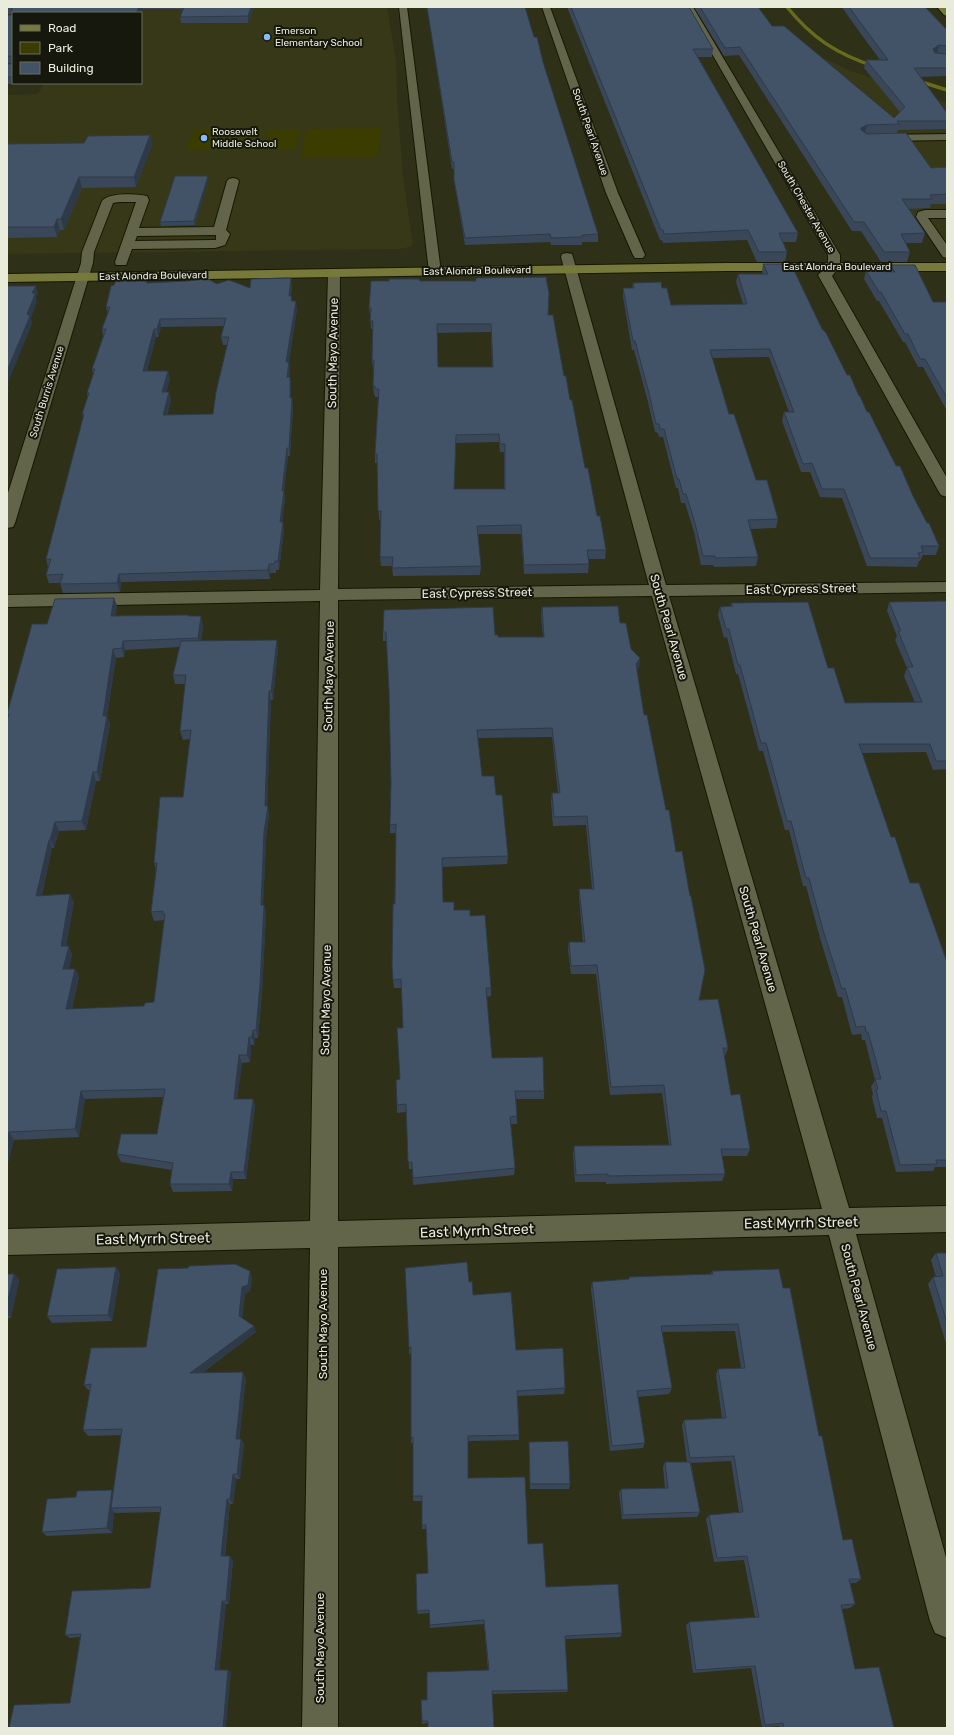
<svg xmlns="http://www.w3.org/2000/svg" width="954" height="1735" font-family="Rubik,sans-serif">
	<rect width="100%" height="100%" fill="#2f3018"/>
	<!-- built -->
	<path fill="#363818" d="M79 7H387L396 61 397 99 403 176 413 245 409 247 400 249 7 254V95L38 94 44 83H141V13H77Z
		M811 52 849 70 947 103V246H935L883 172Z"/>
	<!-- green -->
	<path fill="#3a3c00" d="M381 128 378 157 301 158 306 129Z
		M231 129H263L257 150H225Z
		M269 129H300L296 149 264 150Z
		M194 130H225L218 150H186Z"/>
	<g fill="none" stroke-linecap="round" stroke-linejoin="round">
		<!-- stream -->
		<path stroke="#676b1c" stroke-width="3.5" d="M787 7C813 39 837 54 876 67
			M915 80 947 90"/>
		<defs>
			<path id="minor" d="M399 7H407L441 272 440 275H430L429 272Z
				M542 7H550L618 193 645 255 643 258H635L633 255 606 193Z
				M685 7H693L840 255V266L832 276 947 478V497L941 495 939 492 818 275 828 265V255Z
				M947 134V140L880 141 875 138 880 135Z
				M233 178 237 179 239 181 226 230 230 234 225 245 215 248 132 249 126 265H116L115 262 136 202H119L113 203 94 252 93 263 15 523 13 527 7 528V496L81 263 82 252 102 201C109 192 137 194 147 196L149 200 139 228 214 227 227 181 229 179ZM216 235V240H214L135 241 137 236Z
				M925 210H947V218H928L947 245V258L943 257 916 217 918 212Z
				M567 253 572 254 573 257 666 585 947 582V592L669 596 849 1208 947 1206V1232L856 1234 947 1561V1638L935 1633 930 1621 829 1235 338 1247V1728H302L310 1248 7 1255V1229L310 1221 320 601 7 607V595L320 590 328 273 329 270H339L340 273 338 589 649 585 561 257 562 254ZM652 596 822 1209 338 1221V600Z"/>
			<path id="major" d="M937 7H946L947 16 944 15Z
				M726 263H947V271H726L7 282V274Z"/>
		</defs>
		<!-- minor casing -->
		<use href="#minor" stroke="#171802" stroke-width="2"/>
		<!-- major casing -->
		<use href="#major" stroke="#171802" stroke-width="2"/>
		<!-- minor -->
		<use href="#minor" fill="#62654a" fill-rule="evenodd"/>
		<!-- major -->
		<use href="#major" fill="#76793a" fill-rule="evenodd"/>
	</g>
	<!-- wall -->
	<path fill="#394759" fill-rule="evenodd" d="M7 7H254L248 23H181L180 17 183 9H143L141 13H13V83H42L7 84V64H12V63H7V15H12V14H7Z
		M427 7H525L534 37 598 234V242H582V245H551L550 242 465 245 455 187 454 169H452Z
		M567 7H689L713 49 712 57H698L798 233 796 242H783L787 252 785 262H757L747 240 663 243 662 240H660Z
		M694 7H758L772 26 894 118 900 112 864 68 866 60H880L848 16 842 7H925L947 30V76L920 77 947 113V129L898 130 897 133 931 168 947 167V204H931L930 208 908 209 925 233 922 243H906L910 252 907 262H881L861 231H852L739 55 724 56Z
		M150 135 152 145 136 187 82 188 64 230H60L57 237 7 238V144L84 143Z
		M208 180 195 225 161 226 160 222Z
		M763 264 822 329 913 496 939 546 936 555H923L920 561H919L917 567 867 566 842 498 820 497 810 472H801L782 421 784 412H789L769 357 712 358 729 414 756 480 778 519 776 528 750 529 758 557 756 566 714 567 713 565H701L694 532 685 503H681L678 488H676L663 437H659L658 433 655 432 648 402 634 350H632L623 297V288H632L633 283 662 288 671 305 743 304 736 282 738 274H763L762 272Z
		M890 265 933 302H947V411L923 367H918L905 342H903L879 301H877L864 279 866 271 889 272Z
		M420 281 548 315 570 400 585 468 606 550 605 559H588L589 564 588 573 524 574 521 534H478L481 566 480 575 393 576 392 566H381L380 557 381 519 379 520 377 463H375V454L378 397H375V395H374L373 386 374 368H373L372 360 373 329H371L370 316 369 308ZM491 332 492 367H438L437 333ZM499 442 500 452H504V489H454L456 443Z
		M148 283 217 284 250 288 292 286 291 296 292 301 297 309 289 362 290 370 289 377H290L291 385V398L293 407 290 456H288L284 491 285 499 282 522 284 530 279 570H276V573H270V579L121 582 120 592 63 593 60 583H49L46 575 48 567 46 559 83 418 82 414 88 398 87 393 93 374 92 369 103 336 102 329 108 314 106 307ZM224 326 221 337 223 345H227L213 414 167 415 171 401 169 392H166L170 379 168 371H147L156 337H158L161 327Z
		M114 598 117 606 115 616 188 615 189 616 203 625 201 641 278 648 273 700H271L267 806 269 814 266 840 263 905H264L266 913 262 993 258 1038H255L254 1045H251L250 1062 242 1063 237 1099H253L255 1106 246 1179H233L232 1191 173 1192 170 1184 172 1170 121 1162 117 1154 157 1134 163 1097 85 1099 79 1137 14 1140 7 1166 8 716 7 714 47 624ZM180 647 173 675 175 684H186L180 731 183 740 190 739 183 797 154 863 156 869 151 912 154 921 165 920 154 1002 144 1006 72 1009 79 977 75 969H69L72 954 66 946 74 902 42 895 52 848H54L59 831 86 830 96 781H100L110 724 107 716 116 658 124 657 125 650Z
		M947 601V769L933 770 926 752 862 753 891 837 910 883 947 962V1167H935L933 1171 896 1172 882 1118H877L872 1097 873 1094 871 1087 875 1080 865 1040H862L861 1034 852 1035 842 997H838L820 938 806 886H803L789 830H785L763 751H759L738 674H736L727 637 724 638 718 615 720 607 731 606V603L828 668 845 703H915L904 676 907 668 895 640 897 636 887 611 889 602Z
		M542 607 620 623 631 649 640 658 639 666 637 670 644 715 699 1000 728 1048 725 1056H724L731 1095 750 1149 747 1156H722L725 1174 722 1181 606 1184V1182H575L573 1154 574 1146 669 1145 662 1093 610 1095 596 974H571L568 950 569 942H583L579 898V889H592L586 825 553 826 551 802 552 793H558L552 737 478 738 482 776 496 795 508 856 507 864 442 867 443 902 454 910 470 916 491 988V996L487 997 492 1058 544 1091V1099H516L517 1116V1124H510L515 1168 514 1175 413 1185 412 1169H409L406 1112 397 1113V1105L400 1079 403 1028 402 988H394L393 980 396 833H390V825L391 784 389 690 387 641H383V632L495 635 498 637H543L541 615Z
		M936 1253H947V1347L928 1284 933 1277H936L931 1260Z
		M116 1267 120 1274 112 1321 52 1323 47 1316Z
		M712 1271 783 1288 819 1436 843 1540 861 1579 856 1583H850L855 1604 850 1608 842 1609 855 1669 894 1728H780L779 1726 762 1727 751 1668 693 1673 686 1625 689 1622 755 1617 744 1560 714 1562 706 1519 709 1515 739 1512 731 1461 691 1463 700 1512 697 1517 622 1519 619 1493 621 1489 665 1488 663 1467 665 1462H687L682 1425 684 1420 722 1418 716 1375 718 1369 741 1368 735 1331 662 1332 672 1388 669 1394 638 1397 645 1443 643 1448 610 1451 591 1289 592 1282 629 1279V1277L711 1274Z
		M7 1274H14L19 1280 11 1318H7Z
		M252 1278 250 1291 245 1294 242 1318 256 1332 202 1373 246 1378 239 1439H241L244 1444 240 1479H236L233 1504H230L225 1556 233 1560 229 1604H226L219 1670 231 1672 70 1703 80 1637 70 1638 65 1635 150 1588 160 1512 115 1513 114 1512 112 1533 47 1536 42 1532 76 1497 112 1490 113 1491 122 1435 88 1436 83 1430 90 1390H88L84 1385 146 1347Z
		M469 1282 473 1295 516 1350 565 1388 564 1394 518 1396 519 1435V1440L468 1441V1478L528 1544 546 1587 622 1633 620 1637 565 1639 568 1690 567 1692 492 1694 428 1723 422 1724V1721L427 1700 488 1670 484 1624 430 1628 429 1613 418 1614 417 1611 428 1573 426 1529H422V1501H413V1443H411V1353L409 1354V1348Z
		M529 1442 570 1484 569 1489H530L529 1447Z"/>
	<!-- shaded-wall -->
	<path fill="#2e3a48" d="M139 7H142L143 9 141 13H136Z
		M251 7H254L248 23V16Z
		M939 45 937 54 931 57 933 49Z
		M867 125 865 134 859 137 861 128Z
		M150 135 152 145 136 187 134 177Z
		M208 176V180L195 225 194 221Z
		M79 177 82 188 64 230 61 219Z
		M57 219 60 230 57 237 54 227Z
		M291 278 292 286 290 304 289 296Z
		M36 286 38 294 36 297 37 301 36 305 31 318 32 324 8 383 9 385 7 388 9 392 7 396V371L27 314 32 293Z
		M296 301 297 309 289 362 290 370 288 385 287 377 286 362Z
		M160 319 161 327 158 337 157 329Z
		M154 329 156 337 145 379 143 371Z
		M168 371 170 379 164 401 162 392Z
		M290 377 291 385V407L290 398Z
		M169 392 171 401 165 424 163 415Z
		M292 398 293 407 290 456 289 448Z
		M456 435V443L454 498V489Z
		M287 448 288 456 284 491 285 499 281 530 280 522 282 491Z
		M283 522 284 530 279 570 278 561Z
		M269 564 270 573V579L268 570Z
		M119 574 121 582 120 592 117 583Z
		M114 598 117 606 114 625 111 616Z
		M201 616 203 625 200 647 198 638Z
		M277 640 278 648 273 700 271 691Z
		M123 641 125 650 124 657 122 648Z
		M113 649 116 658 106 721 107 716 110 724 100 781 97 772 103 716Z
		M640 658 639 666 634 673 636 664Z
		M269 691 271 700 267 814 268 806 269 814 266 840 263 913 261 905Z
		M93 772 96 781 86 830 82 821Z
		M55 822 59 831 54 848 50 840Z
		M49 840 52 848 40 904 36 896Z
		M70 894 74 902 65 954 61 946Z
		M264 905 266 913 262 993 258 1038 256 1030Z
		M69 946 72 954 67 978 63 969Z
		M75 969 79 977 70 1017 66 1009Z
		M253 1030 255 1038 254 1045 252 1037Z
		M249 1037 251 1045 250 1062 247 1055Z
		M239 1055 242 1063 236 1107 234 1099Z
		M81 1091 85 1099 79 1137 75 1129Z
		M253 1099 255 1106 246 1179 244 1172Z
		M9 1132 14 1140 7 1166V1140Z
		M231 1172 233 1179 232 1191 229 1184Z
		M116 1267 120 1274 112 1321 108 1315Z
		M250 1271 252 1278 250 1291 245 1294 242 1322 239 1316 242 1287Z
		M14 1274 19 1280 11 1318 7 1314V1304Z
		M254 1326 256 1332 193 1379 190 1373Z
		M243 1372 246 1378 239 1444 236 1439Z
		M241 1439 244 1444 240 1479 237 1474Z
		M233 1474 236 1479 233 1504 230 1499Z
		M112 1490 117 1494 111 1508 114 1512 112 1533 107 1528Z
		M227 1499 230 1504 224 1560 221 1556Z
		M230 1556 233 1560 229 1604 226 1601Z
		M222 1601 226 1604 219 1673 215 1670Z
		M228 1670 231 1672 226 1728H223Z"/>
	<!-- building -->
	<path fill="#425367" stroke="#2e3a48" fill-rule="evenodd" d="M7 7H139L136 13H13V77H7V64H12V56H7V15H12V7Z
		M184 7H251L248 16 180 17Z
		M427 7H525L534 37H537L543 62 598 234 582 235V237L551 238 550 234 465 238 454 180V162H452Z
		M571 7H689L713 49H693L798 233H779L787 252H759L748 230 664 234 663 230H661Z
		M700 7H758L772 26H784L894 118 905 107 866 60H888L849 7H925L947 30V46L939 45 933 49 935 53 947 54V68H914L947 113V121H897L899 124 867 125 861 128V130L867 134 906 133 931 168 947 167V194L930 195 932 199H902L925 233 901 234 910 252H884L864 222H854L740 47 725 48Z
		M150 135 134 177H79L61 219H57L54 227H7V144L84 143 88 136Z
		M175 176H208L194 221 160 222Z
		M763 264H791L822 329 826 333 847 375H850L859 396H860L867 412H869L896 466H900L913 496 927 523H929L939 546H921L923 552 918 553 920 558H870L844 489H822L812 463 803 464 784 412H794L770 349 710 350 729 414H734L756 480H767L778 519 748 520 758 557 715 558V556H703L695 523 686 494H683L679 479H677L664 429H660L659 424H656L649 393 635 341H633L623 288H634L633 283 661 282 662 288H667L671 305 747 304 738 274H768Z
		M890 265H915L933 302H947V398L925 359H920L908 334H905L881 292H879L866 271 895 272Z
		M546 277 549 293 548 315H553L564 376H566L570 400H572L585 468H588L597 516H600L606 550H587L589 564 524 565 521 525 477 526 481 566 392 568 393 557H380L381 511H378L377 454H375L379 389H375V386H373L374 360H372L373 321H370L371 308H369L371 281H389V279H419L420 281H476V278ZM437 324H491L493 367H438ZM499 434 500 444H505V489H454L456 435Z
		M291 278 289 296H292L291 301H296L286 362H289L287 377H290V398H292L289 448H287L282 491H284L280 522H283L278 561H275L274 564H269L268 570 119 574 117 583 60 584 63 574 46 575 51 559H46L84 414H82L89 393H87L95 369H92L106 329H102L110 307H106L111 286 114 285 116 281H147V283L188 281 202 279 210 280 217 284 229 280 250 288 251 279ZM226 318 221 337H229L216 392 213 414 163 415 169 392H162L168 371H143L154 329H157L160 319Z
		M7 286H36L32 293H35L34 297 27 314 30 316 7 371Z
		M114 598 111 616 188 615V616H201L198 638 123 641 122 648 113 649 103 716H107L97 772H93L82 821 55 822 50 840H49L36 896 70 894 61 946H69L63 969H75L66 1009 144 1006 145 1003 154 1002 165 914 163 915V911L151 912 157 863H154L160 797H183L191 730 180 731 186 675H173L181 641 277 640 271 691H269L265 806H268L264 832 261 905H264L260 985 256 1030H253L252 1037H249L247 1055H239L234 1099H253L244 1172H231L229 1184H170L173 1163 117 1154 121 1134H157L165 1089 81 1091 75 1129 9 1132 7 1140V721L9 714H7L32 624H47L55 599Z
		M947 601V761H936L930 744H859L891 837H895L910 883H919L947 962V1160H936L937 1164 900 1165 886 1111H881L876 1089H878L875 1079H881L868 1032H866L865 1026 856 1027 845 988 842 989 823 930 809 878H806L791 821H787L766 743H761L740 665H738L729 629H726L720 607 733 606 731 603 808 602 828 668H834L845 703 922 702 907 667H913L898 631H901L889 602Z
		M618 606 620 623H626L631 649 640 658 636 664 644 715H647L666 810H669L676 852 682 851 690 896H691L705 970 699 1000 718 999 728 1048H723L731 1095 740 1094 750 1149H721L725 1174 608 1176V1174L576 1175 574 1146 671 1145 664 1085 611 1087 597 965 571 966 569 942H585L579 889H594L587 816 554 817 552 793H560L552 728 477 730 482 776H494L496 795H502L508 856 442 858 443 902H454V910H470V916L485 915 491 988H486L492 1058 543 1057 544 1091H515L517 1116 510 1117 515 1168 413 1178 412 1162H408L406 1104 397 1105 396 1080 400 1079 397 1028H403L401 979 393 980 392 965 393 904H395L396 824 390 825 391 784 389 690 386 632H383L384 610 493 607 495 635H498V637H544L542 607Z
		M936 1253H947V1323L933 1277 943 1276Z
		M467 1262 469 1282 472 1281 473 1295 511 1292 516 1350 563 1348 565 1388 517 1391 519 1435 468 1436V1478L525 1477 528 1544 543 1543 546 1587 618 1584 622 1633 565 1636 568 1690 492 1691 494 1728H428V1721H422L421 1700H427V1672L489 1670 484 1620 430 1625 429 1610 417 1611 416 1574 428 1573 426 1525H422V1496H413V1437L411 1438V1347L409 1348 405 1268Z
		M235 1264 250 1271 248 1285 242 1287 239 1316 254 1326 190 1373 243 1372 236 1439H241L237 1474H233L230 1499H227L221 1556H230L226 1601H222L215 1670H228L223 1728H9L14 1705 70 1703 81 1634 65 1635 72 1591 150 1588 161 1507 111 1508 122 1429 83 1430 91 1384 84 1385 91 1348 146 1347 158 1269 188 1268 189 1266Z
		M116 1267 108 1315 47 1316 57 1269Z
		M779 1269 783 1288H790L819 1436H822L843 1540 852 1539 861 1579H849L855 1604 841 1605 855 1669 879 1667 894 1728H784L783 1723 765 1725 755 1666 696 1670 689 1622 759 1617 747 1556 717 1558 709 1515 743 1512 734 1456 690 1458 684 1420 726 1418 718 1369 745 1368 738 1324 661 1326 672 1388 637 1391 645 1443 612 1446 592 1282 629 1279V1277L713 1274 712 1271Z
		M7 1274H14L7 1304Z
		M568 1441 570 1484H530L529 1442Z
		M665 1462H690L700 1512 623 1515 621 1489 668 1488Z
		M112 1490 107 1528 42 1532 47 1499 76 1497 77 1491Z"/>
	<!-- markers -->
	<g fill="#87bbfb" stroke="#16170d" stroke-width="1.5">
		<circle cx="267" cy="37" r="4"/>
		<circle cx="204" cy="138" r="4"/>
	</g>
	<g text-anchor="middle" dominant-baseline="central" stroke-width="4" stroke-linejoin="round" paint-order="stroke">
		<!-- far-poi labels -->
		<g font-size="10" fill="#e9ebdb" stroke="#16170d" text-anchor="start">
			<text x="275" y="31">Emerson<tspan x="275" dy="12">Elementary School</tspan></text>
			<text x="212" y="132">Roosevelt<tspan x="212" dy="12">Middle School</tspan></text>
		</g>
		<!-- far-street labels -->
		<g font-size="10" fill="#e9ebdb" stroke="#16170d">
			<text transform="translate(590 132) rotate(71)">South Pearl Avenue</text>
			<text transform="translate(806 207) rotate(60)">South Chester Avenue</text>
			<text x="837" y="267">East Alondra Boulevard</text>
			<text transform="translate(477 271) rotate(-1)">East Alondra Boulevard</text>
			<text transform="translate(153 276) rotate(-1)">East Alondra Boulevard</text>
			<text transform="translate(47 392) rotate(-73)">South Burris Avenue</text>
		</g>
		<!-- street labels -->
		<g font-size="12" fill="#e9ebdb" stroke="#16170d">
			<text transform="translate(333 353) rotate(-89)">South Mayo Avenue</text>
			<text transform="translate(801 589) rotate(-1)">East Cypress Street</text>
			<text transform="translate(477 593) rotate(-1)">East Cypress Street</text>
			<text transform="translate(669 627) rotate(74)">South Pearl Avenue</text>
			<text transform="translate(329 676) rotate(-89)">South Mayo Avenue</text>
			<text transform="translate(758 939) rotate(74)">South Pearl Avenue</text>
			<text transform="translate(326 1000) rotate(-89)">South Mayo Avenue</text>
			<text transform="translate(859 1297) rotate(75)">South Pearl Avenue</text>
			<text transform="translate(323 1324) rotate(-90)">South Mayo Avenue</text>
			<text transform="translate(320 1648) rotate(-90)">South Mayo Avenue</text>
		</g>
		<!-- near-street labels -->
		<g font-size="14" fill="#e9ebdb" stroke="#16170d">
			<text transform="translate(801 1223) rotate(-1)">East Myrrh Street</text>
			<text transform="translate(477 1231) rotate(-2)">East Myrrh Street</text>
			<text transform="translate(153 1239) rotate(-1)">East Myrrh Street</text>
		</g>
	</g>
	<!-- border -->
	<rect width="954" height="1735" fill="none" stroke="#e9ebdb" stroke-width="16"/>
	<!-- legend -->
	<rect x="12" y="12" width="130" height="72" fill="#16170d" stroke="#6a6c5f"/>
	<rect x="20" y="25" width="20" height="6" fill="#76793a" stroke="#6a6c5f"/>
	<text x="48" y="32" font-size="12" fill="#e9ebdb">Road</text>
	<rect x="20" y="42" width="20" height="12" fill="#3a3c00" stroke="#6a6c5f"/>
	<text x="48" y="52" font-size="12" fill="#e9ebdb">Park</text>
	<rect x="20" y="62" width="20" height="12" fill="#425367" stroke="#6a6c5f"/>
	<text x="48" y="72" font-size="12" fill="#e9ebdb">Building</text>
</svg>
